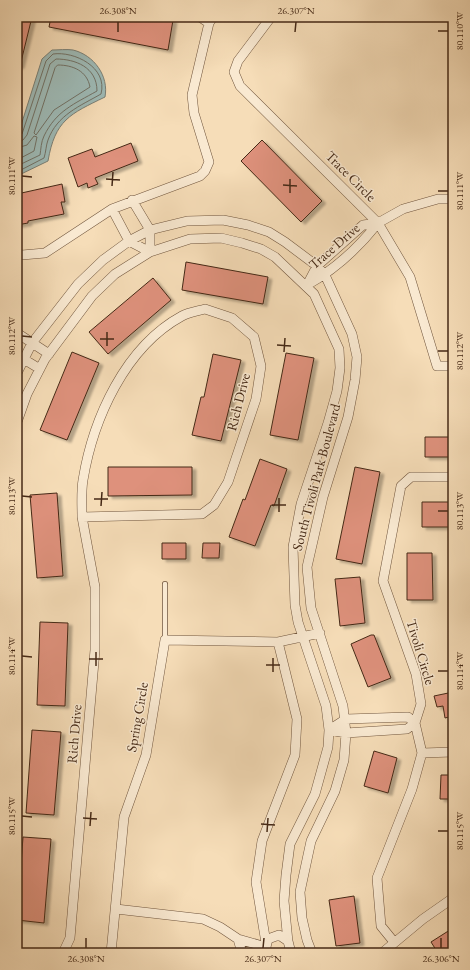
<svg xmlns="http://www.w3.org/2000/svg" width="470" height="970" font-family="'EB Garamond',serif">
	<defs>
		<filter id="shadow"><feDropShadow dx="4" dy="2.5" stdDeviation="1" flood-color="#0004"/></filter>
	</defs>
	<rect width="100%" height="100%" fill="#f6ddb8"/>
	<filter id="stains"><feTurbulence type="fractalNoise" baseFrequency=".005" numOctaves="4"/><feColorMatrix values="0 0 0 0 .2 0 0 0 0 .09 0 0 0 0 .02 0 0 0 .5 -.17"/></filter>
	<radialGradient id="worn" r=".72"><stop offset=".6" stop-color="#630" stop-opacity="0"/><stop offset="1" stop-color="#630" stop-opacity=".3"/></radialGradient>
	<!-- water -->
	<path fill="#9ebab6" stroke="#7a8076" d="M52 50C58 50 67 49 73 50 94 55 109 76 105 97 70 114 55 120 48 161L17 176V138L42 59Z"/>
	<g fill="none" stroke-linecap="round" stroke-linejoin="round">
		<!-- shore -->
		<path stroke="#727266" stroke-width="1" d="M58 65C73 65 87 71 90 87L54 110 36 135 34 133 55 68Z
			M17 137 22 134 46 61 53 54C74 51 108 67 101 94 80 106 57 115 48 140 46 145 46 152 44 158L17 172
			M17 142 23 140 27 135 50 64 56 59C75 59 97 67 97 91 74 104 56 111 44 136 41 142 41 149 40 155L17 166
			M17 148 27 145 34 136 37 137 34 151 17 160"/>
	</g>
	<!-- building -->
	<path fill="#de917c" stroke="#452916" filter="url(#shadow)" d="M17 17H32L20 66H17Z
		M51 17H158L173 20 168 50 49 27Z
		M262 140 322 201 301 222 241 161Z
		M131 143 138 161 95 178 98 184 88 188 87 183 78 187 68 158 92 149 95 157Z
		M62 184 65 202H61L64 214 28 221V223L17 225V194Z
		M186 262 268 277 263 304 182 290Z
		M153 278 171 300 108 354 89 332Z
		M72 352 99 363 67 440 40 430Z
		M286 353 314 358 298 440 270 435Z
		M213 354 241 360 221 441 192 435 201 397H204Z
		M425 437H453V457H425Z
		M260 459 287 469 274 506 271 505 255 546 229 537 243 499 245 500Z
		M108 467H192V495L108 496Z
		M355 467 380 472 362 564 336 559Z
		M57 493 63 576 37 578 30 495Z
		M422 502H453V527H422Z
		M162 543H186V559H162Z
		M203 543H220L219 558H202Z
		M407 553H432L433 600H407Z
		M360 577 365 623 340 626 335 579Z
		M40 622 68 623 65 706 37 705Z
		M371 635H374L391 678 368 687 351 644Z
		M453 692V716L445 718 443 706 437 707 434 696Z
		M32 730 61 732 54 815 26 813Z
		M374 751 397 758 388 793 364 786Z
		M441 775H453V799H440Z
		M23 837 51 839 44 923 17 920Z
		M354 896 360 943 336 946 329 900Z
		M453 928V953H438L431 942Z"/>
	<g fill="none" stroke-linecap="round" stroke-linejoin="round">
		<defs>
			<path id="service" d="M165 640V584"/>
			<path id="minor" d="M200 17 209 23
				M271 17 238 61 234 72 240 86 378 223 410 277 437 366H453
				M112 209 129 241 150 252V230L132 200
				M378 223C359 247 334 270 307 285L317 266 363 225 378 223 403 209 438 199H453
				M17 254 22 255 45 253 112 209 200 176 205 171 209 162 194 113 192 95 209 23 213 17
				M205 309 232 318 254 337 261 366 256 399 228 482 214 505 202 514 82 517C82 505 81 492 83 480 93 419 125 347 182 316 189 312 198 311 205 309Z
				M17 333 49 354
				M17 355 40 369
				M17 373 32 343 78 284 103 260 129 241 150 230 187 221 223 220 248 225 269 232 285 242 317 266 325 275 352 334 357 357 355 380 348 417 323 497 307 567 311 608 343 706 346 733 344 760 335 791 311 841 300 892 302 918 307 940 312 953
				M17 422 27 394 45 359 92 296 115 274 150 252 190 239 221 238 242 243 261 249 275 257 314 294 339 349 340 368 337 391 328 423 301 504 293 547 295 605 298 622 326 706 329 730 328 747 315 794 290 844 286 875 284 901 288 942
				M278 642 320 633
				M408 717 415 723 407 729 346 733 329 730 346 719Z
				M422 753 453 752
				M116 909 203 919 220 927 238 939 266 947
				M238 939 242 953
				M394 942 381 926 377 878 412 789 422 753 415 723 421 704 416 674 383 581 401 486 411 477H453
				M63 953 70 938 95 650V587L82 517
				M111 953 124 817 146 755 165 640 278 642 297 719 295 755 262 841 256 882 266 943
				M267 953 266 947 268 939 279 935 288 941 290 949 288 953
				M382 953 423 919 453 898"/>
		</defs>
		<!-- service casing -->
		<use href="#service" stroke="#71563e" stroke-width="6"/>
		<!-- minor casing -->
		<use href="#minor" stroke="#71563e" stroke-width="10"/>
		<!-- service -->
		<use href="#service" stroke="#f9e9d1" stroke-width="4.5"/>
		<!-- minor -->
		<use href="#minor" stroke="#f9e9d1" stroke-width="9"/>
	</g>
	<!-- ticks -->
	<path fill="none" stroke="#452916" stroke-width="1.5" d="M438 31H448M118 32V22M295 32 296 22M22 176 32 177M106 179 120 180M283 185 297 186M112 186 113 172M438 191H448M290 193V179M22 336 32 337M100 339H114M277 345 291 346M107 346V332M438 351H448M284 352 285 338M22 496 32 497M94 499H108M272 505H286M101 506 102 492M438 511H448M279 512V498M22 656 32 657M89 659H103M266 665H280M96 666V652M438 671H448M273 672V658M22 816 32 817M83 818 97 819M261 824 275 825M90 826 91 812M438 831H448M267 832 268 818M86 948V938M263 948 264 938M441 948V938"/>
	<g text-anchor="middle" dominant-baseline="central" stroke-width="3" stroke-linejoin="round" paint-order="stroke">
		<!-- street labels -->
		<g font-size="14" fill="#452916" stroke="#f9e9d1">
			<text transform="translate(351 176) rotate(45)">Trace Circle</text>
			<text transform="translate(334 246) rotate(-41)">Trace Drive</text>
			<text transform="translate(238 402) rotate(-76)">Rich Drive</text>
			<text transform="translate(316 477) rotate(-75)">South Tivoli Park Boulevard</text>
			<text transform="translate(421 652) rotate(73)">Tivoli Circle</text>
			<text transform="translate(137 717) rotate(-80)">Spring Circle</text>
			<text transform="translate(74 734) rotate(-85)">Rich Drive</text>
		</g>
	</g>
	<!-- margin -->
	<rect width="470" height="970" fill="none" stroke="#f6ddb8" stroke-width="44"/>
	<rect x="22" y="22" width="426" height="926" fill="none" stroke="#452916" stroke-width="1.5"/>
	<g font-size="10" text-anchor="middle" fill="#452916">
		<text x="118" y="14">26.308°N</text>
		<text x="296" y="14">26.307°N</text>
		<text transform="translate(459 31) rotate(-90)" y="4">80.110°W</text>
		<text transform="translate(11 176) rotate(-90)" y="4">80.111°W</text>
		<text transform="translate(459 191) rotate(-90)" y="4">80.111°W</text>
		<text transform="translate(11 336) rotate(-90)" y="4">80.112°W</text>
		<text transform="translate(459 351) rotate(-90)" y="4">80.112°W</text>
		<text transform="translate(11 496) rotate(-90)" y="4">80.113°W</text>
		<text transform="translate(459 511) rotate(-90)" y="4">80.113°W</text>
		<text transform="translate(11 656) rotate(-90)" y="4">80.114°W</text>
		<text transform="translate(459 671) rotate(-90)" y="4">80.114°W</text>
		<text transform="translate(11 816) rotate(-90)" y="4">80.115°W</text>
		<text transform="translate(459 831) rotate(-90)" y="4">80.115°W</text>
		<text x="86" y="962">26.308°N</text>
		<text x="263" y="962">26.307°N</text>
		<text x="441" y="962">26.306°N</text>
	</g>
	<rect width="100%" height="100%" filter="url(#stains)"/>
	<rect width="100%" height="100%" fill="url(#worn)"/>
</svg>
